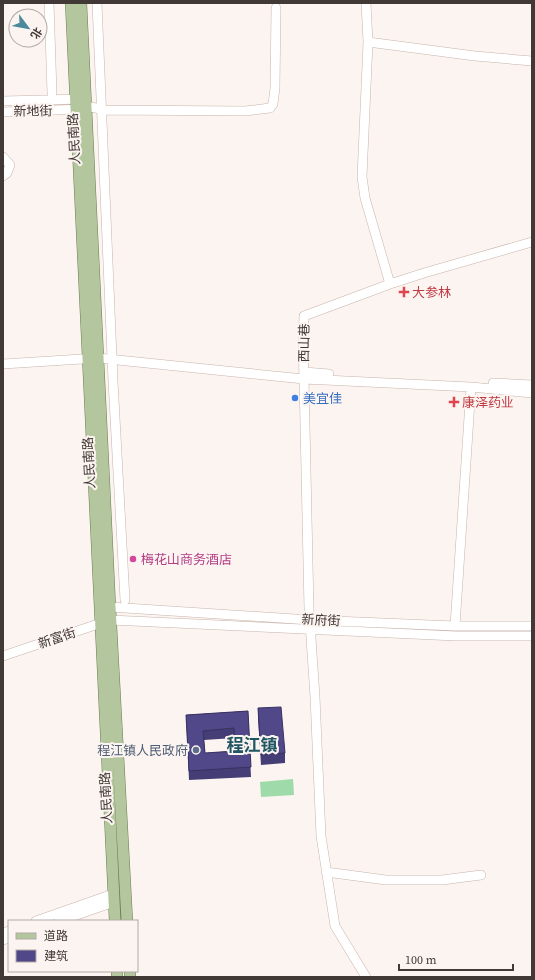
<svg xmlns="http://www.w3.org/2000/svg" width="535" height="980" font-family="'Source Serif 4','Noto Sans SC',serif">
	<rect width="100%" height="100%" fill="#fcf4f0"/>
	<!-- green -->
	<path fill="#9fdbaa" d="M293 779 294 795 261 797 260 782Z"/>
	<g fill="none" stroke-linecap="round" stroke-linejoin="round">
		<defs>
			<path id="minor" d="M49 3 52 93
				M97 3 113 381 125 600
				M366 3 368 42 362 177 365 198 390 284
				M368 42 475 56 532 61
				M3 101 83 99
				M86 106 105 110 245 111 270 108 273 104 275 88 276 8
				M3 112 82 109
				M3 157 10 165 7 173 3 176
				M3 364 98 358 304 379 303 340 304 316 390 284 424 273 532 242
				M304 372 329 374
				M493 383 532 385
				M110 607 310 620 455 626H532
				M455 626 471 387
				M3 656 110 620 456 636H532
				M326 872 386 880H442L481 875
				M36 921 113 894
				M59 921 114 902
				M3 933 9 931
				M3 940 9 938
				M366 977 335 926 321 836 315 697 309 609 304 379 471 387 532 393"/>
			<path id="major" d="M71 3 115 921
				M81 3 110 607 127 921
				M117 971V977
				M130 971V977"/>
		</defs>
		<!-- minor casing -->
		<use href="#minor" stroke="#c8b4ab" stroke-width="10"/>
		<!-- major casing -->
		<use href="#major" stroke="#6b7c4f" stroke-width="12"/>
		<!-- minor -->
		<use href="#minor" stroke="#fff" stroke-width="9"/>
		<!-- major -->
		<use href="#major" stroke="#b3c69e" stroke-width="11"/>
	</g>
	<!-- wall -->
	<path fill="#453e76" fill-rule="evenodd" d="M258 708 285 753V763L261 765 258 718Z
		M248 711 251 777 189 780 186 715ZM234 738V751L205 753 204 740Z"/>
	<!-- building -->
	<path fill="#504889" stroke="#383260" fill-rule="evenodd" d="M281 707 285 753 261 755 258 708Z
		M248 711 251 767 189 771 186 715ZM234 728 235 751 205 753 203 731Z"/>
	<!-- markers -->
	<g fill="#e0444e" stroke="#fcf4f0" stroke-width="1.5">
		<path d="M402 286h4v4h4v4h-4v4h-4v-4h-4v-4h4z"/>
		<path d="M452 396h4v4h4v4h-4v4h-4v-4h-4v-4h4z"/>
	</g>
	<circle fill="#3f7fe0" stroke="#fcf4f0" stroke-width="1.5" cx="295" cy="398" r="4"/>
	<circle fill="#d1479c" stroke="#fcf4f0" stroke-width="1.5" cx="133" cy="559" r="4"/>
	<circle fill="#5c6f8a" stroke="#fcf4f0" stroke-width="1.5" cx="196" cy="750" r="4"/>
	<g text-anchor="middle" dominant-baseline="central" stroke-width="4" stroke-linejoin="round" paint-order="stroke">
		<!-- street labels -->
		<g font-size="13" fill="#413935" stroke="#fcf4f0">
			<text transform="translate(33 111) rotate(-1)">新地街</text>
			<text transform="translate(74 139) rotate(-93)">人民南路</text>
			<text transform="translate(304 343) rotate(-89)">西山巷</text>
			<text transform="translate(89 463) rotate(-93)">人民南路</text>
			<text transform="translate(321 620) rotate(3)">新府街</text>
			<text transform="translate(57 638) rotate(-19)">新富街</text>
			<text transform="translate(106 798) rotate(-93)">人民南路</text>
		</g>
		<!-- health labels -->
		<g font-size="13" fill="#be3a42" stroke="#fcf4f0" text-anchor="start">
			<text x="412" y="292">大参林</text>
			<text x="462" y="402">康泽药业</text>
		</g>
		<!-- shop labels -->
		<g font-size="13" fill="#366cbe" stroke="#fcf4f0" text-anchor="start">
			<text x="303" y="398">美宜佳</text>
		</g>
		<!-- hotel labels -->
		<g font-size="13" fill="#b23c85" stroke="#fcf4f0" text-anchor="start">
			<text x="141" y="559">梅花山商务酒店</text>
		</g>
		<!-- service labels -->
		<g font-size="13" fill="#4e5e75" stroke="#fcf4f0" text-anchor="end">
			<text x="188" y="750">程江镇人民政府</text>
		</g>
		<!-- district labels -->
		<g font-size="17" font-weight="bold" fill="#205563" stroke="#fcf4f0">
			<text x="252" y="745">程江镇</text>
		</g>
	</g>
	<!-- border -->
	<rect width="535" height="980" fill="none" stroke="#413935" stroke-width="8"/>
	<!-- legend -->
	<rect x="8" y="920" width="130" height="52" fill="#fcf4f0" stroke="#b1a9a5"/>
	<rect x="16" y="933" width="20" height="6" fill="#b3c69e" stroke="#b1a9a5"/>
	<text x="44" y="940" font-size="12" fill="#413935">道路</text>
	<rect x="16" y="950" width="20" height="12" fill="#504889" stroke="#b1a9a5"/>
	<text x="44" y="960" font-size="12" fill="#413935">建筑</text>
	<!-- north arrow -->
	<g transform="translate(28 28) rotate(122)"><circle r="19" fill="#fcf4f0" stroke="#b1a9a5"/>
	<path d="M0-3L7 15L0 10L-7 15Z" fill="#498b9c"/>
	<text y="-6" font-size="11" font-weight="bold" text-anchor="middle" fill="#413935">北</text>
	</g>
	<!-- scale -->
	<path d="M399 964v6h114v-6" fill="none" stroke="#413935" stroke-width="2"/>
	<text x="405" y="964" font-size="12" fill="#413935" stroke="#fcf4f0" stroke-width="3" paint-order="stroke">100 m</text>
</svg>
